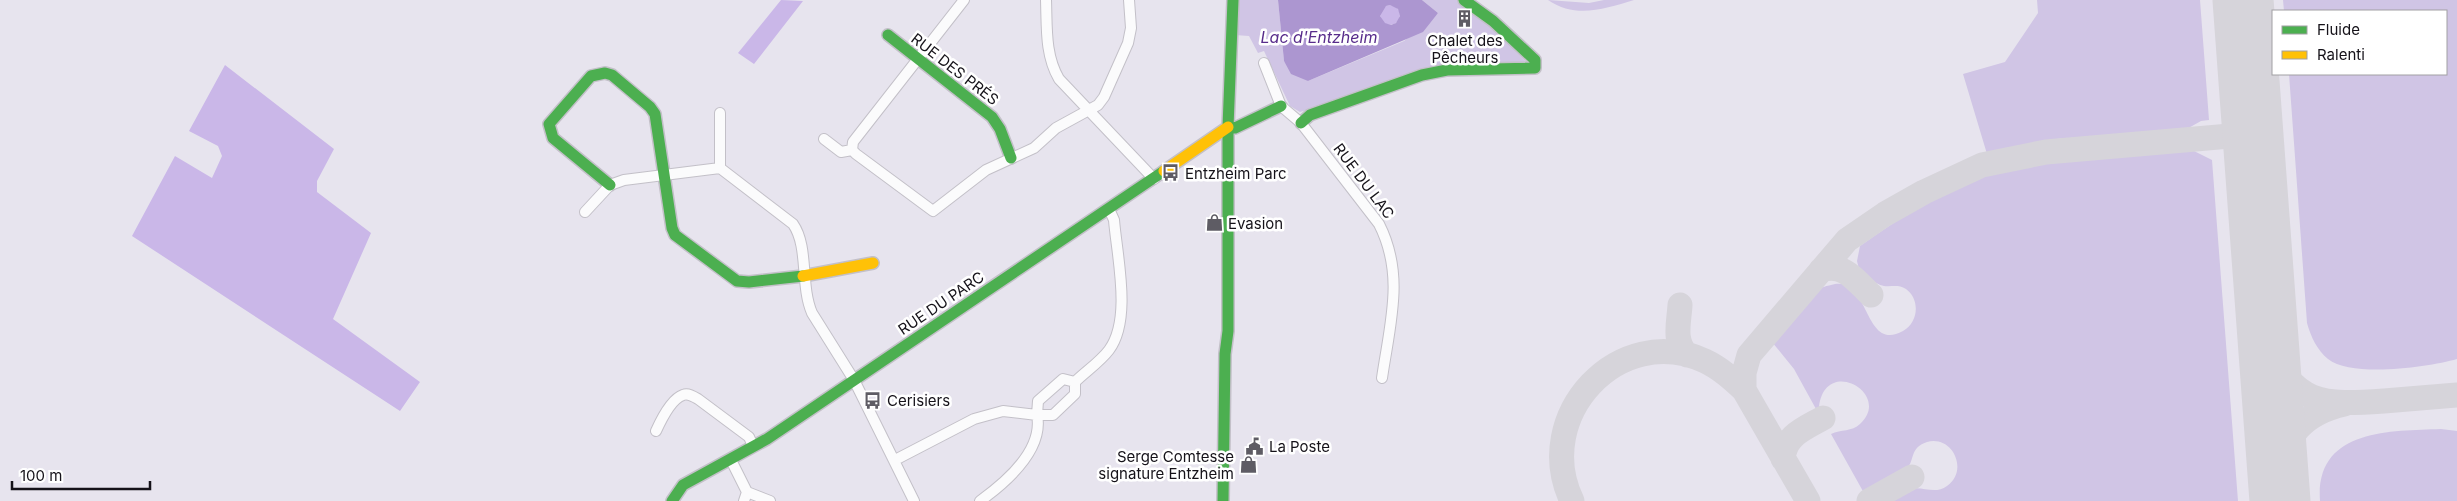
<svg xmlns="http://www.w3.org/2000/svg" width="2457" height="501" font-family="Inter,sans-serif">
	<rect width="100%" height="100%" fill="#e7e4ee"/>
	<!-- green -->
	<path fill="#d0c5e5" d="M1237 0H1278L1284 61 1308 81 1404 41 1438 13 1422 0H1457L1490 24 1529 65 1426 68 1345 99 1300 112 1290 106 1264 51 1258 53 1249 36 1235 35Z
		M1548 0 1589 3 1604 0H1634C1604 9 1576 19 1548 0Z
		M2037 0H2200L2209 120 2201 121 2185 130 2056 139 1987 154 1963 74 2005 62 2038 13Z
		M2283 0H2457V359C2429 367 2352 378 2328 359 2317 350 2311 337 2307 323L2289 74H2446V11H2284Z
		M2192 150 2212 160 2238 501H1890C1896 497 1903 491 1910 489 1923 486 1935 495 1947 486 1969 471 1953 435 1927 442 1909 448 1915 461 1907 468 1896 480 1878 487 1864 493L1831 434C1841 429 1852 432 1860 424 1893 394 1825 355 1819 407L1816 409 1794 369 1772 342C1785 326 1798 305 1814 292 1820 287 1827 286 1835 284 1870 278 1864 353 1903 331 1919 322 1920 299 1906 289 1898 284 1892 287 1884 286 1874 284 1866 275 1859 269L1857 261 1860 246C1899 219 1939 191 1985 176 2050 153 2123 153 2192 150Z
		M2441 429 2457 431V501H2320C2315 429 2389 431 2441 429Z"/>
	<!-- forest -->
	<path fill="#cab7e8" d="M781 0 803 1 754 64 738 53Z
		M1380 15a10 10 0 1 1 20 0a10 10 0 1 1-20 0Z
		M225 65 334 149 317 181V192L371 233 333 319 420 382 400 411 132 236 175 156 212 178 222 156 218 146 189 131Z"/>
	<!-- water -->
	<path fill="#ac96d0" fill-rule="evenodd" d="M1278 0H1422L1438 13 1423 32 1308 81 1291 74 1284 61ZM1390 5 1398 9 1400 16 1396 23 1391 25 1385 23 1380 16 1386 6Z"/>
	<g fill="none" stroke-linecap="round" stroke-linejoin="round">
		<!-- taxiway -->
		<path stroke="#d6d4da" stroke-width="25" d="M1821 270C1844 262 1856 281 1871 295
			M1680 305C1679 323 1673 341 1687 355
			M2268 342C2293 406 2323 405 2384 401 2409 399 2433 397 2457 395
			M1744 390V373L1749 355 1847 240 1885 214 1924 192 1982 165 2046 152 2253 134
			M1783 459C1785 435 1804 429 1823 418
			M2278 475C2285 435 2304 413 2344 404
			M1572 501C1531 416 1619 321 1705 361 1720 368 1732 379 1744 390L1808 501
			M1869 501 1912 477"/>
		<!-- runway -->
		<path stroke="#d6d4da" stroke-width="61" d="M2243 0 2280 501"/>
		<defs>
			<path id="street" d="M964 0 853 142 852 150 856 154 933 211 986 170 1034 148 1056 128 1098 105 1104 97 1128 43 1131 28 1129 0
				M1046 0C1047 28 1045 55 1059 79L1154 179
				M1264 63 1281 106 1301 123 1379 224C1405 275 1390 323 1382 378
				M824 139 841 152 852 150
				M720 168V113
				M585 212 610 185 624 180 720 168 793 224C809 247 800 285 812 313L854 380 914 501
				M1063 379 1075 382V394L1053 415H1037L1038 401Z
				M1075 382C1085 372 1100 362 1109 350 1132 319 1117 257 1114 220L1109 209
				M656 431C661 420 671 399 683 395 688 393 693 396 698 399L749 437 753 446
				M731 460 747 492 744 501
				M895 460 974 419 1003 411 1037 415C1044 450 1005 483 980 501
				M747 492 770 501"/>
			<path id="fast" d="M888 35 992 117 1000 129 1011 158
				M1301 123 1310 115 1422 75 1447 70 1535 68V60L1493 21 1464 0
				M1228 127 1235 128 1281 106
				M610 185 553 138 549 124 591 76 605 73 612 75 650 107 655 114 672 228 675 235 737 281 749 282 803 276
				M672 501 683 485 767 439 1164 171
				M1223 501 1225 354 1228 331V127L1233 0"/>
			<path id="slow" d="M1164 171 1228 127
				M803 276 873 263"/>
		</defs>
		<!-- street casing -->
		<use href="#street" stroke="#c3c0c8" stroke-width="12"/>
		<!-- fast casing -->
		<use href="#fast" stroke="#c3c0c8" stroke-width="14"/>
		<!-- slow casing -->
		<use href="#slow" stroke="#c3c0c8" stroke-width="14"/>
		<!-- street -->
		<use href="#street" stroke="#fbfbfc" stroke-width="10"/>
		<!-- fast -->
		<use href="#fast" stroke="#4caf50" stroke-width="11"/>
		<!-- slow -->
		<use href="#slow" stroke="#ffc107" stroke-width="11"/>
	</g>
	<!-- icons -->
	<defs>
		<symbol id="building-bare" viewBox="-9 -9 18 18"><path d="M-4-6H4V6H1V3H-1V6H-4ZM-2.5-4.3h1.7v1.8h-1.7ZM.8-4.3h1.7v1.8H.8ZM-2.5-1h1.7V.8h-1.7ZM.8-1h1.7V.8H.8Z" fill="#5e5c64" stroke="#fff" stroke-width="2.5" paint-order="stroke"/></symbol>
		<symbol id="bus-bare" viewBox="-9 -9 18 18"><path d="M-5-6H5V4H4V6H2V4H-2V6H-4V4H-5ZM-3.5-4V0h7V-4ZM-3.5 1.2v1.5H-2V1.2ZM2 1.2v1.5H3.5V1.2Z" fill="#5e5c64" stroke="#fff" stroke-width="2.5" paint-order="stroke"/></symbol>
		<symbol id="shop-bare" viewBox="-9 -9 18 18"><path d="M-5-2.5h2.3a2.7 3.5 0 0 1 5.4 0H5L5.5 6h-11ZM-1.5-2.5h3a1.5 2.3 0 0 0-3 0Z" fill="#5e5c64" stroke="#fff" stroke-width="2.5" paint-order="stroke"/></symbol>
		<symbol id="civic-bare" viewBox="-9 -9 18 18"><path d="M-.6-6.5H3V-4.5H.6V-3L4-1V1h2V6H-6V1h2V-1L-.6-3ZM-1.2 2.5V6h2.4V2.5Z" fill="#5e5c64" stroke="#fff" stroke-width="2.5" paint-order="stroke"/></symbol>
	</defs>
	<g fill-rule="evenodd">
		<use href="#building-bare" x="1452" y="6" width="25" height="25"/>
		<use href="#bus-bare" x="1158" y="160" width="25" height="25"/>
		<use href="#shop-bare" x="1202" y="210" width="25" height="25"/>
		<use href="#bus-bare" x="860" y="388" width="25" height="25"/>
		<use href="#civic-bare" x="1242" y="434" width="25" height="25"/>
		<use href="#shop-bare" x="1236" y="452" width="25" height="25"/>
	</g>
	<g text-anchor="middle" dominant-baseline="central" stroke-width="5" stroke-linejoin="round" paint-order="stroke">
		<!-- poi labels -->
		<g font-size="15" fill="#151219" stroke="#fff" text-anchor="start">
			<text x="1465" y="40" text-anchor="middle">Chalet des<tspan x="1465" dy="17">Pêcheurs</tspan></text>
			<text x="1185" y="173">Entzheim Parc</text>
			<text x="1228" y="223">Evasion</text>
			<text x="887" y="400">Cerisiers</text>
			<text x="1269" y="446">La Poste</text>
			<text x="1234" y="456" text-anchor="end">Serge Comtesse<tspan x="1234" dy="17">signature Entzheim</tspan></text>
		</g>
		<!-- street labels -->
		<g font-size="15" fill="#151219" stroke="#fff">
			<text transform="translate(955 69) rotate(38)">RUE DES PRÉS</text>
			<text transform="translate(1364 181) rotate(53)">RUE DU LAC</text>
			<text transform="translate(941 303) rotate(-34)">RUE DU PARC</text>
		</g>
		<!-- water labels -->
		<g font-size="16" font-style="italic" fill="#582c8b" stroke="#fff">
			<text x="1319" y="37">Lac d'Entzheim</text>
		</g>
	</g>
	<!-- legend -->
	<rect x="2272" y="10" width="175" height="65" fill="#ffffff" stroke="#a1a0a3"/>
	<rect x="2282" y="26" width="25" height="8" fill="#4caf50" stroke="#a1a0a3"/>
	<text x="2317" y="35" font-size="15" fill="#151219">Fluide</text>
	<rect x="2282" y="51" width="25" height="8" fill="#ffc107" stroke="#a1a0a3"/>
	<text x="2317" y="60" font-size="15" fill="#151219">Ralenti</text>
	<!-- scale -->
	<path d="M12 481v8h138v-8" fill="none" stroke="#151219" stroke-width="2.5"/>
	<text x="20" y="481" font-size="15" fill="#151219" stroke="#ffffff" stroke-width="4" paint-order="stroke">100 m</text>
</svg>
